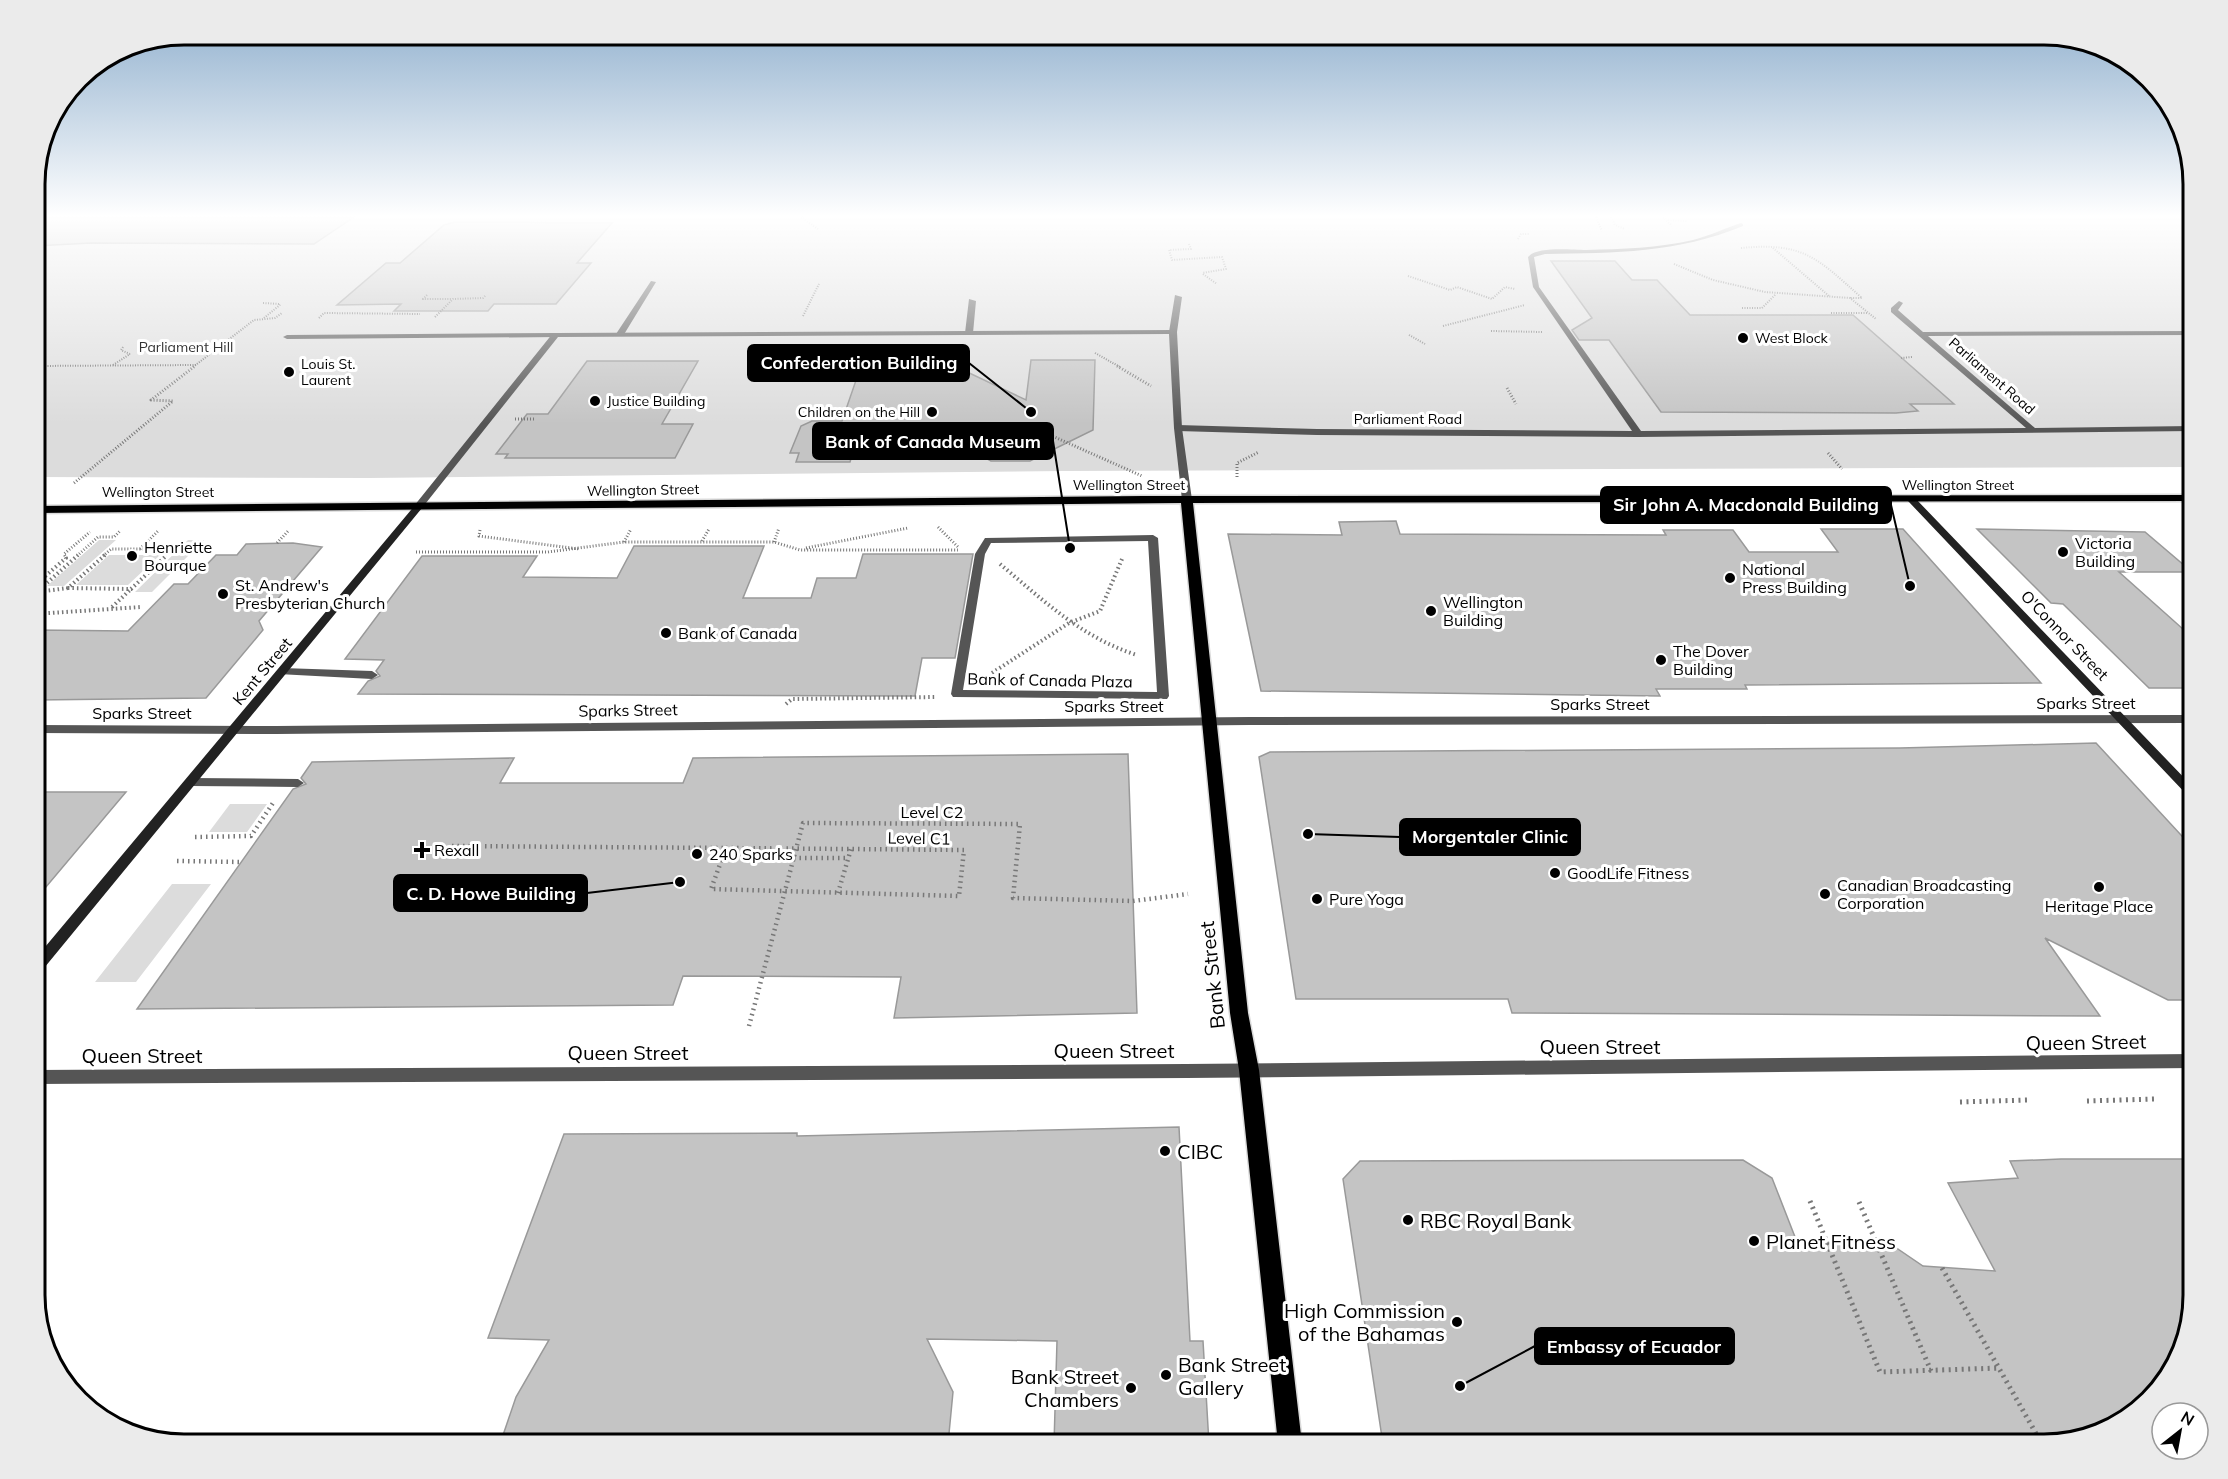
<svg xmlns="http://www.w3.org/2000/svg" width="2228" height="1479" font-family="Mulish,sans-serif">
	<rect width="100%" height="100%" fill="#fff"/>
	<!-- green -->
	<path fill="#dcdcdc" d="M35 217H2193V467L1064 471 369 478 35 477Z
		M99 540H116L64 586H47Z
		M188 540H204L152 592H135Z
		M109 555H160L128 585H76Z
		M230 804H267L247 832H209Z
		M172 884H211L136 982H95Z"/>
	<!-- building -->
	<path fill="#c4c4c4" stroke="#999" stroke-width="1.5" d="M35 217H354L314 244 91 243 35 246Z
		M455 222 612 223 577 263H591L556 304H494L488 311H394L401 304 337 305 386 263H400L444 225Z
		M1551 261H1615L1632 280H1657L1690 315H1853L1954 404H1910L1918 411 1896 413 1661 412 1609 340H1579L1572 330 1592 318Z
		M863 360H942L1026 400 1031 360H1095L1093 430 1030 461H991L980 455H852L850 462H796L799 453H790L801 426 812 421H842Z
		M587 361H698L662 424H693L675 458H505L508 454H496L527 414H548Z
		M1396 521 1400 534 1666 535 1663 530H1733L1749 552H1838L1821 529H1903L2041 683 1745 685 1747 689H1656L1660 696 1261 691 1228 534 1342 535 1339 522Z
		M1977 529 2145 532 2192 572H2119L2193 638V688H2149L2063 604 2051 603Z
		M293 543 322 547 259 621 263 630 206 698 35 700V630L128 631 174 584H188L216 555H237L246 544Z
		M634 546H764L743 598H811L817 578H856L863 554H973L955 658H922L915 696 358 694 368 681 380 676 376 671 384 660 345 659 422 556H537L523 577 617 578Z
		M2096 743 2193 848V1000H2168L2045 938 2100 1016 1512 1013 1508 999H1296L1259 757 1270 752 1900 748Z
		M1128 754 1137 1013 894 1018 901 977 683 976 673 1005 137 1009 293 789 306 784 301 778 312 762 514 758 500 783H683L693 758Z
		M35 792H126L35 900Z
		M1179 1127 1190 1341H1203L1209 1444H1054L1057 1341 927 1339 953 1392 948 1444H500L516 1397 549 1340 488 1338 564 1134 797 1133V1136Z
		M2061 1159H2193V1295L2168 1378 2110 1429 2044 1444H1383L1343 1179 1360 1161 1743 1160 1772 1178 1797 1242 1889 1243 1923 1266 1995 1271 1948 1183 2018 1178 2010 1161Z"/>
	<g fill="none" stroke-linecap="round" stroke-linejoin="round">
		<defs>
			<path id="primary" d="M2193 495V501L1193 503 1248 1013 1259 1070 1302 1444H1278L1239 1070 1230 1013 1181 503 35 513V506L1143 496Z"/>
		</defs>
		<!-- primary casing -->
		<use href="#primary" stroke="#dbdbdb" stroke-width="3"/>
		<!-- path-far4 -->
		<path stroke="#777" stroke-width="2" stroke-dasharray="1 1.5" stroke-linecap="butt" d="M801 217 818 229
			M1596 217 1602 231
			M1611 217 1615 225 1625 229
			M1663 217 1672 226
			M1668 220 1687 221
			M1518 239 1521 234H1530
			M1189 244 1191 249 1169 250 1172 260 1222 257 1226 269 1202 273
			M1741 248C1804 242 1817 258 1862 298H1850
			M1773 248 1829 296
			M1674 264 1713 280 1765 292 1850 298 1876 319
			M1203 274 1217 284
			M1408 276 1450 290 1457 287 1492 299 1505 287 1515 289
			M427 295 423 299H452
			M263 303 280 304
			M1742 308H1762L1776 294
			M1831 313H1868
			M803 316 819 284
			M435 317 453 299 483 298 486 295
			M264 318 281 304
			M319 318 324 313 420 314
			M1443 326 1525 305
			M1491 331 1542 332
			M1409 335 1425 344
			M123 347 121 350 130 354
			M1095 353 1120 367
			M1901 358 1912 357
			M113 365 130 354
			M35 366 196 365
			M193 367 254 320 275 318 282 313"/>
		<!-- path-far3 -->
		<path stroke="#777" stroke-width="3" stroke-dasharray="1 2" stroke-linecap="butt" d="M35 366H40
			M1117 366 1151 386
			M1507 388 1516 404
			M515 419H534
			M1050 435 1142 476
			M1828 453 1842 469
			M1237 477V463L1259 452
			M74 483 173 401 151 400 195 366
			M938 527 959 548
			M480 530 479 536 579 549
			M702 541 709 529
			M624 542 631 529
			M774 542 779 528
			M277 543 289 530
			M806 548 908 528
			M140 549 158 531
			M416 552H548L624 542H774L800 550H958
			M65 556 64 554 90 532
			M77 556 98 537H114L120 531
			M103 556 111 549H173L165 556"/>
		<!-- path-far2 -->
		<path stroke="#777" stroke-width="4" stroke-dasharray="1.5 3" stroke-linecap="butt" d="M105 555 68 588 131 589 167 555
			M1000 564C1043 600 1082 638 1137 655
			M35 585 66 558 64 555
			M68 588 37 592 78 555
			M112 607 131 589
			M35 614 141 607
			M992 673 1069 623 1100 611 1122 559
			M786 704 792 699 937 697"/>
		<!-- path-far1 -->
		<path stroke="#777" stroke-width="4.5" stroke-dasharray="1.5 4" stroke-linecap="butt" d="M195 837 251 836 273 803
			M452 846 726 848
			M726 848 964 850 959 896 711 889Z
			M794 858H849
			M177 861 241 862
			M838 893 851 849
			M749 1026 803 823 1020 824 1013 898 1133 901 1188 894"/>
		<!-- path -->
		<path stroke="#777" stroke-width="5" stroke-dasharray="2 4.5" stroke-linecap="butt" d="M2087 1101 2155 1099
			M1960 1102 2029 1100
			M1810 1201 1880 1372 2000 1368
			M1859 1202 1931 1371
			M1942 1268 2042 1444"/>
		<!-- service -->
		<path fill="#555" fill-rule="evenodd" d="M1741 223 1743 224V226C1677 253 1615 253 1545 254L1534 257 1539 287 1641 431 2026 428 1891 312V308L1899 301 1903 303 1898 310 1923 332 2193 331V335L1928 336 2035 428 2193 426V431L1638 437 1317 435 1178 431 1174 428 1178 425 1317 429 1632 431 1533 287 1528 257C1537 246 1571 250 1586 250 1622 249 1658 248 1693 240 1709 236 1725 228 1741 223Z
			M651 281 656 282 623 336H617L616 334Z
			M1175 295 1182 297 1177 332 1173 334 1169 332Z
			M969 299 976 301 973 333 969 335 965 333Z
			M556 333 560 335 559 337 287 339 283 337 287 335Z
			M282 668 372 671 378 675 372 679 278 674 276 672Z
			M191 778 298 779 304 783 298 787 191 786 185 782Z"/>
		<!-- pedestrian -->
		<path fill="#555" fill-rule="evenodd" d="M1153 535 1158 538 1169 696 1167 699 953 697 951 694 975 554 985 538ZM1148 541 1157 692 963 690 985 554 991 543Z
			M2193 715V723L1249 725 277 734 35 733V725L277 726 1249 717Z"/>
		<!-- minor -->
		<path fill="#555" fill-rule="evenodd" d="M1173 330 1177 332 1182 428 1192 500 1187 503 1182 500 1174 428 1169 334 558 337 422 508H416L414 506 553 333H556Z"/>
		<!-- tertiary -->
		<path fill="#555" fill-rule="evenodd" d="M2193 1054V1068L1186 1078 35 1084V1070L1186 1064Z"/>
		<!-- secondary -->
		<path fill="#222" fill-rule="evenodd" d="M1912 497 1915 498 2193 787V798L2189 797 1909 502 1907 500Z
			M419 503 422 504V508L40 973 35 975V959L416 504Z"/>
		<!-- primary -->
		<use href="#primary" fill="#000" fill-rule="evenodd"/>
	</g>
	<!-- sky -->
	<linearGradient id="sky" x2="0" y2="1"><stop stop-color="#8cadcc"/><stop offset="0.51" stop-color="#fff"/><stop offset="1" stop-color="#fff" stop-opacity="0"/></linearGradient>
	<rect width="2228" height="424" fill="url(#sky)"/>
	<!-- markers -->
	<g fill="#000" stroke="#fff" stroke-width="2">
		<circle cx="1743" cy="338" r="6"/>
		<circle cx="289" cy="372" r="6"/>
		<circle cx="595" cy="401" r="6"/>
		<circle cx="932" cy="412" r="6"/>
		<circle cx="2063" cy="552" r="6"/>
		<circle cx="132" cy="556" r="6"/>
		<circle cx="1730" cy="578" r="6"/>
		<circle cx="223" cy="594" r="6"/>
		<circle cx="1431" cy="611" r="6"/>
		<circle cx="666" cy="633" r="6"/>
		<circle cx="1661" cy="660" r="6"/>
		<path d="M419 841h6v6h6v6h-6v6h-6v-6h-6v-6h6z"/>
		<circle cx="697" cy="854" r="6"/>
		<circle cx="1555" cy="873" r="6"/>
		<circle cx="2099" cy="887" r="6"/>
		<circle cx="1825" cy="894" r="6"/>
		<circle cx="1317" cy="899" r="6"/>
		<circle cx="1165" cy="1151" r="6"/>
		<circle cx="1408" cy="1220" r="6"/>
		<circle cx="1754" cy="1241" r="6"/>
		<circle cx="1457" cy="1322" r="6"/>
		<circle cx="1166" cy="1375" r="6"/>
		<circle cx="1131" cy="1388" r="6"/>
	</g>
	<g text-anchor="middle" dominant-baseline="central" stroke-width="6" stroke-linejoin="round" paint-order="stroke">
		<!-- far-poi labels -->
		<g font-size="14" fill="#000" stroke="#fff" text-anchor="start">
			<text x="1755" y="338">West Block</text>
			<text x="301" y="364">Louis St.<tspan x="301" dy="16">Laurent</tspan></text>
			<text x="607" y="401">Justice Building</text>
			<text x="920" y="412" text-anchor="end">Children on the Hill</text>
		</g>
		<!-- far-park labels -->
		<g font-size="14" fill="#333" stroke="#fff">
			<text x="186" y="347">Parliament Hill</text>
		</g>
		<!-- far-street labels -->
		<g font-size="14" fill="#000" stroke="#fff">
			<text transform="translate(1992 376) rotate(41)">Parliament Road</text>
			<text x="1408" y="419">Parliament Road</text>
			<text x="1129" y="485">Wellington Street</text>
			<text x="1958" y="485">Wellington Street</text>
			<text transform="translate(643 490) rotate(-1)">Wellington Street</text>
			<text x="158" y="492">Wellington Street</text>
		</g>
		<!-- poi labels -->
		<g font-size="16" fill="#000" stroke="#fff" text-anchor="start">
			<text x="2075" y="543">Victoria<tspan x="2075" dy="18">Building</tspan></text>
			<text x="144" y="547">Henriette<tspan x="144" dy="18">Bourque</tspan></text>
			<text x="1742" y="569">National<tspan x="1742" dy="18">Press Building</tspan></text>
			<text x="235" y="585">St. Andrew's<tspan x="235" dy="18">Presbyterian Church</tspan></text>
			<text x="1443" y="602">Wellington<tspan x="1443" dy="18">Building</tspan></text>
			<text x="678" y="633">Bank of Canada</text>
			<text x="1673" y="651">The Dover<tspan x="1673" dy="18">Building</tspan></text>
			<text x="434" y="850">Rexall</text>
			<text x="709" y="854">240 Sparks</text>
			<text x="1567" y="873">GoodLife Fitness</text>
			<text x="1837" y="885">Canadian Broadcasting<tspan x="1837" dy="18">Corporation</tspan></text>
			<text x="1329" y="899">Pure Yoga</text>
			<text x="2099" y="906" text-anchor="middle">Heritage Place</text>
		</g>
		<!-- street labels -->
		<g font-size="16" fill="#000" stroke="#fff">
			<text transform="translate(2065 635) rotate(46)">O'Connor Street</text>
			<text transform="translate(262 671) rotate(-50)">Kent Street</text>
			<text transform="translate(1050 680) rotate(1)">Bank of Canada Plaza</text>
			<text x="2086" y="703">Sparks Street</text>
			<text x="1600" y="704">Sparks Street</text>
			<text x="1114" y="706">Sparks Street</text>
			<text transform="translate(628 710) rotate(-1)">Sparks Street</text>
			<text x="142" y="713">Sparks Street</text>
			<text x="932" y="812">Level C2</text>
			<text transform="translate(919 838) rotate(1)">Level C1</text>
		</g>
		<!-- near-street labels -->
		<g font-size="20" fill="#000" stroke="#fff">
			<text transform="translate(1212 975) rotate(-96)">Bank Street</text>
			<text transform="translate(2086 1042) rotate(-1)">Queen Street</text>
			<text x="1600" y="1046">Queen Street</text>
			<text x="1114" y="1050">Queen Street</text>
			<text x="628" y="1052">Queen Street</text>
			<text x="142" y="1055">Queen Street</text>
		</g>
		<!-- near-poi labels -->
		<g font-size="20" fill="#000" stroke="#fff" text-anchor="start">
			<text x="1177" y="1151">CIBC</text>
			<text x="1420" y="1220">RBC Royal Bank</text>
			<text x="1766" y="1241">Planet Fitness</text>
			<text x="1445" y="1310" text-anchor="end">High Commission<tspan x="1445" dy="23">of the Bahamas</tspan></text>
			<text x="1178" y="1364">Bank Street<tspan x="1178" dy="23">Gallery</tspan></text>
			<text x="1119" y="1376" text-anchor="end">Bank Street<tspan x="1119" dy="23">Chambers</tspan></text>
		</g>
	</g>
	<!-- crop -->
	<path d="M0 0H2228V1479H0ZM184 45H2044A139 139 0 0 1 2183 184V1295A139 139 0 0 1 2044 1434H184A139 139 0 0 1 45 1295V184A139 139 0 0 1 184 45Z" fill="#ebebeb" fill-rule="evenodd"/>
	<path fill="none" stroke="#000" stroke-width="3" d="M184 45H2044A139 139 0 0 1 2183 184V1295A139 139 0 0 1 2044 1434H184A139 139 0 0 1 45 1295V184A139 139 0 0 1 184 45Z"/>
	<!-- callouts -->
	<path fill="none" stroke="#000" stroke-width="2" d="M1031 412L969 363M1070 548L1053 441M1910 586L1891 505M1308 834L1400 837M680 882L587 893M1460 1386L1535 1346"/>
	<g fill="#000" stroke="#fff" stroke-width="2">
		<circle cx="1031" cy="412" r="6"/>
		<circle cx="1070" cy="548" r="6"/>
		<circle cx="1910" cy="586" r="6"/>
		<circle cx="1308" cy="834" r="6"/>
		<circle cx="680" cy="882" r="6"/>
		<circle cx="1460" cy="1386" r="6"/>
	</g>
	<g fill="#000" stroke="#000" stroke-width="2">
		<rect x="748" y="345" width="221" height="36" rx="6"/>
		<rect x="813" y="423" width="240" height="36" rx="6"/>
		<rect x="1601" y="487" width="290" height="36" rx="6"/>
		<rect x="1400" y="819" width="180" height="36" rx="6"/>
		<rect x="394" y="875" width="193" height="36" rx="6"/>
		<rect x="1535" y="1328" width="199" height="36" rx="6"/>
	</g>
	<g font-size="18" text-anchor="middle" font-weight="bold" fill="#fff">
		<text x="859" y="369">Confederation Building</text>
		<text x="933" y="448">Bank of Canada Museum</text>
		<text x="1746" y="511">Sir John A. Macdonald Building</text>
		<text x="1490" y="843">Morgentaler Clinic</text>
		<text x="491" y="900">C. D. Howe Building</text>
		<text x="1634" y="1353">Embassy of Ecuador</text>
	</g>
	<!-- north arrow -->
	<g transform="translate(2180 1431) rotate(31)"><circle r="28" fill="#ffffff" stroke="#999999" stroke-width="1.5"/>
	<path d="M0-4.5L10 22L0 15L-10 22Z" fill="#000000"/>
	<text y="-9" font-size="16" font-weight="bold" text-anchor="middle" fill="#000000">N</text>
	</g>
</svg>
